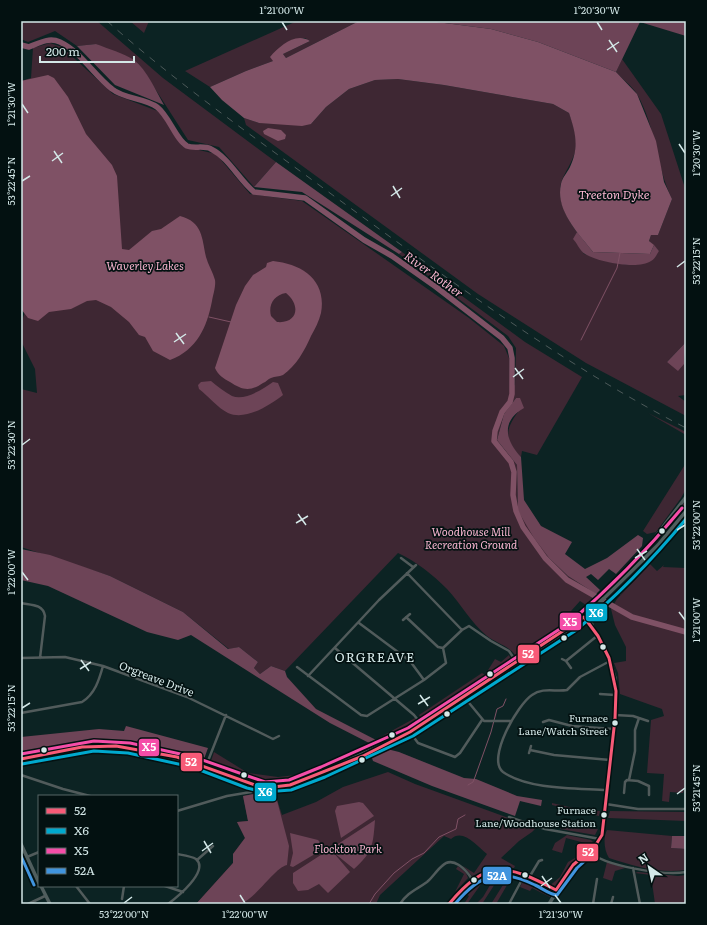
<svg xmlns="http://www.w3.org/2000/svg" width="707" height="925" font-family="Literata,serif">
	<rect width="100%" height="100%" fill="#0c2323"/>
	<!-- green -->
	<path fill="#3e2733" d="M21 21H97L163 78 276 162 254 187 219 147 188 140 145 73 96 44 77 46 55 31 28 42 21 39Z
		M130 21H149L144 33Z
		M297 21H359L286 58 283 54 310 41 305 38 292 40 273 61 246 71 210 87 185 71Z
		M50 43 62 47 113 94 160 112 182 146 216 154 250 194 302 201 469 318 504 346 509 358 510 387 515 385 516 348 508 336 399 254 402 252 525 342 582 377 537 455 522 451 521 457C505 440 504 431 518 412L516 398 504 414 497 440 517 465 518 511 549 558 568 576 596 594 586 605 580 601 571 611 575 616 519 655H515C509 646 496 643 487 636 471 623 461 604 447 589 432 574 417 562 398 553L285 671 271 666 260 674 254 668 258 662 239 647 229 649 183 612 110 576 21 547V389L37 393 35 369 21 341V325L25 311 21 309V81L31 78 33 48Z
		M622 59 661 114 685 188 686 342 667 362 684 364 686 354V395L678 396 686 402V416L586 363 478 294 246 125 244 118 259 123 311 124 326 107 349 89 375 80 398 79 444 85 553 104 569 113C574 126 578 139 575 152 572 163 564 173 561 183 557 201 567 219 577 232L574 239 584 254 610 262 628 265 659 251 649 241 651 235H658L672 199C656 166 656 127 637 94 632 86 622 79 616 72Z
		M648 413 686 432V435Z
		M686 463V489L681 498 656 532 647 534 643 531Z
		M686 500V506L682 511 656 541Z
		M650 564 657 571 664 565 663 567 686 568 685 784 683 793 670 792 669 802 662 801 664 774 647 773 651 720 664 716 662 709 620 694 618 673 614 663 626 661V647L615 625 611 609 617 599Z
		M509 655 512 662 509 664 424 721H422L419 715 482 673 485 675 495 659 501 662Z
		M415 718 418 724 394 737 392 735 378 743 375 740Z
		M214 752 248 773 278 777 296 775 320 766 321 769 286 783 267 784 213 766 211 761Z
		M388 772 415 784 536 828 532 832 519 841 501 858 515 866 514 868 498 867 472 876 463 866 474 873 487 854C477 846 463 828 451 839L444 836 380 895 376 904H196L233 863V854L245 838 237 822 248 821 243 796 254 794 258 790 275 793 282 815 316 802 343 787Z
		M552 803 582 810 600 811 599 816 552 805Z
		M610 811 686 812V821L608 818Z
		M562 825 598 829 595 835 560 829Z
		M607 830 672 836 671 848 686 849V870C659 874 634 866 609 858 604 850 603 838 607 830Z
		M567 835 591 840 593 842 584 850 585 843 566 838 562 853 552 850 555 843Z
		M575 858 576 859 569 866 550 897 532 888 530 891 520 887 524 879 528 877 547 888 560 877 568 862Z
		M607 862 625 868 615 871 612 881 603 878Z
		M458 866 466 873 468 878 455 892 464 874 456 869Z
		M505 871 519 873 521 876 520 878 513 875 496 904H491L508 877 502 873 482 904H476L483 897 493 880 489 877H486L467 904H464L469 896 463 892 453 904H451L471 882Z
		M638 872 678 876 686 875V904H655L651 875 635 873Z"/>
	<!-- forest -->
	<path fill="#6d4457" d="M429 21H686V36L640 22 616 72 538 42 491 29Z
		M96 44C109 49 123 53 134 60 147 70 156 91 164 105L115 85 77 46Z
		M276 162 402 252 399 254 302 192 254 187Z
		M577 232 593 252 650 254 654 245 659 251C657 254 655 259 651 261 638 270 598 262 585 254 580 251 577 243 573 239Z
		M686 342 684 364 678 371 667 362Z
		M211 381C217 386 225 392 232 396 245 401 263 389 273 382L278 383 283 395C270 405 246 421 228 413 218 408 208 396 199 389L198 385 201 382Z
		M516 398H520L524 408C501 421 505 440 521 457L524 500 541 526 572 542 565 554 585 569 607 558 638 535 643 538 642 546 616 574 609 569 598 580 591 574 586 577 600 590 596 594 568 576 549 558 534 538 518 511 517 465 497 440 504 414Z
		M21 549 50 555 110 576 183 612 228 649 239 647 258 662 254 668 260 674 271 666 285 671 287 677 316 709 378 741 373 745 330 723 191 635 178 640 147 632 48 586 21 580Z
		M650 557 654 559 620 595 614 594Z
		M126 726 208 748 204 759 200 761 152 748 105 742 21 756V737L99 729 124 731Z
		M383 748 399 752 464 778 476 779 517 796 542 800 541 806 520 801 515 816 432 786 373 761 371 755Z
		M258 790 275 793 289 846 287 865C274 868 256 899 240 904 231 906 206 904 196 904L233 863V854L245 838 237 822 248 821 243 796 254 794Z
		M359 802 363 803 374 816 341 838 335 811 337 806Z
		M375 820C373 845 373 852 354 869L333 852 350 872 328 893 319 884 308 890 298 891 293 883V873Z
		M290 833 318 840 325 848 293 867 290 866 293 853Z
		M672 836H686V849L671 848Z"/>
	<!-- water -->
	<path fill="#7f5165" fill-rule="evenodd" d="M359 21H429L491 29 538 42 616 72 637 94 656 141 664 182 672 199 658 235H651L649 241 654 245 650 254 593 252C578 233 555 210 561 184 562 178 567 173 570 167 579 147 576 134 569 113L553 104 444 85 398 79 375 80 349 89 326 107 311 124 302 126 259 123 244 118 222 100 210 87 246 71 273 61 270 57C280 46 295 32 310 41L283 54 286 58Z
		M48 75 54 78 68 97 86 134 112 165 117 176 122 249 129 250 152 231 161 229 180 216C203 222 202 239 206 257 208 265 213 272 215 280 216 286 213 295 212 301 207 327 197 350 170 360L153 351 145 337 139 335 129 322 111 307 96 300 87 301 71 309 49 312 38 321 28 318 21 309V81Z
		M268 128 281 130 286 135 285 139 278 141 264 134 263 131Z
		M273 261C302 264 327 280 321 313 319 321 315 329 311 336 305 350 296 366 283 375 279 377 275 376 271 378 268 379 266 382 263 383 250 392 242 390 230 382 224 379 218 375 215 368L236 305 245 286 253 275 266 267 267 263ZM286 293C301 305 298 324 277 322L271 316C268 305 274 295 286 293Z"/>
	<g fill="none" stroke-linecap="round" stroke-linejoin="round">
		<!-- stream -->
		<path stroke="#7f5165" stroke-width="1" d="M209 317 231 322
			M581 340 617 268 620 253
			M468 785 473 782 475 777 491 732 497 709 503 706 506 699
			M369 904 375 894 394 873 412 859 424 853 439 837 456 829 458 819 465 815"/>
		<!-- river -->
		<path stroke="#7f5165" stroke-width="5.5" d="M21 45 29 47C39 43 49 37 60 42 81 52 94 75 112 89 124 99 145 98 157 107 169 116 176 140 187 146 194 149 204 145 211 149 229 158 239 180 254 192L305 198 364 240 392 256 436 287 502 338 510 348 512 358V394L510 402 502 412 495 431 494 441 511 462 514 472 513 495 516 511 523 527 545 558 567 580 632 617 686 632"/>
		<!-- street -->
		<path stroke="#515b5b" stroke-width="2.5" d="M401 558 413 567
			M407 573 462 630
			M21 603C31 605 43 604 45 616L40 658
			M403 620 410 614
			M359 623 410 661 424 680
			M335 648 414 715 422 725
			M443 648 462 630 469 626 491 641 509 651 517 663
			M21 658 65 657 103 666 187 697 273 739 279 736
			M562 659 566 661 597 636
			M566 661 571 668
			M297 667 361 715 367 716 424 680 446 663 443 648 438 647 406 617
			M308 676 379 600 416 565
			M600 694 615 695
			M465 698 484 721H511
			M21 713 82 702C95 694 99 680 103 666
			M615 715 633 716 648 721
			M543 722 549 720 572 726 613 729
			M410 732 418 743 455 757 460 753 482 720
			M530 750 554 755 610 760
			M529 753 531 746
			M206 766 226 715
			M21 775 63 789 90 796
			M629 780 635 751V730L639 718
			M607 790C577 788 529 790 503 772 486 759 518 704 532 695 543 687 555 692 567 690L580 677 610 661
			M624 793 625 782 627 780 638 781 649 786V795
			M606 804 638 809H686
			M177 811 227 796 251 792 258 786
			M509 817 545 829 600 839
			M589 851C602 866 666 876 686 872
			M27 857 39 852
			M197 860 213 846
			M633 868 640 904
			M530 876 539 861 542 860
			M76 886 90 904
			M165 886 183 892
			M122 899 124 886
			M28 904 45 896
			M168 904C176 898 210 871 196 859 191 856 182 855 177 854
			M400 904C408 892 416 890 427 882 433 877 436 871 442 866 453 855 466 870 472 879
			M449 904C484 856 510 864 556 890
			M509 904 525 874
			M593 904 597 879
			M611 904 613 897"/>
		<!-- secondary -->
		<path stroke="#505e5e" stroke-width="3.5" d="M585 615 590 619 593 628
			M567 628 646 549 686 497
			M21 759 94 746 129 748 193 762 249 783 265 787 290 785 323 772 410 732 572 627 592 610 658 545 686 511
			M21 844 39 883
			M41 886 50 904
			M549 904 573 865 594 847 600 839 606 804 615 719V678L607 652 583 614"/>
		<!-- rail -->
		<path stroke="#4c5959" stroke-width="1" stroke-dasharray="7 7" stroke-linecap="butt" d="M107 21C180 86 260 141 338 199 451 281 562 364 686 428"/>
		<defs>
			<path id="bus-1" d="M21 759 82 747 116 746 177 757 258 786 273 787 290 785 363 756 410 732 584 617 598 636 609 658 616 691 615 719 602 835 595 846 573 865 556 890C507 864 487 858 449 904"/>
			<path id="bus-2" d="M22 764 94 751 128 753 192 767 247 788 264 792 291 790 325 777 413 736 575 631C615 598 653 559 686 519"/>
			<path id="bus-3" d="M21 754 94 741 130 743 194 757 265 782 289 780 321 767 408 728 569 623C610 588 648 549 682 508"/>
			<path id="bus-4" d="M21 856 34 885
				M455 904C481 873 499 868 535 885 542 888 550 895 557 895L577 868 588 858"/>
		</defs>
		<!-- bus-1 casing -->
		<use href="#bus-1" stroke="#031111" stroke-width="6"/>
		<!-- bus-2 casing -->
		<use href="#bus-2" stroke="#031111" stroke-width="6"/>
		<!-- bus-3 casing -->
		<use href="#bus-3" stroke="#031111" stroke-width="6"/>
		<!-- bus-4 casing -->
		<use href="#bus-4" stroke="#031111" stroke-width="6"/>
		<!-- bus-1 -->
		<use href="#bus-1" stroke="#f75a77" stroke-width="3"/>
		<!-- bus-2 -->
		<use href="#bus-2" stroke="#00a9ce" stroke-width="3"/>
		<!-- bus-3 -->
		<use href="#bus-3" stroke="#f54da8" stroke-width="3"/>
		<!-- bus-4 -->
		<use href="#bus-4" stroke="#4094de" stroke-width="3"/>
	</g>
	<!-- ticks -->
	<path fill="none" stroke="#d4e8e8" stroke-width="1.5" d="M282 22 287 30M597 22 602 30M609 40 617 52M607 50 619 42M22 104 28 113M679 144 685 153M54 151 62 163M52 161 63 153M22 181 30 176M393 186 400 198M391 196 402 188M677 267 685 261M176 333 184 344M174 342 186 334M515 368 523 379M513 377 524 369M22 445 30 439M298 514 306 525M296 523 308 516M677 530 685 525M637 549 645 560M635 558 647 551M22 572 28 580M679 612 685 620M81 660 89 671M80 669 91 662M420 695 428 706M418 704 430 697M22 708 30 703M677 794 685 788M204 841 211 853M202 851 213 843M542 876 550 888M541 886 552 878M240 895 245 903M555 895 561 903M124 903 132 897"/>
	<!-- markers -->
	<g fill="#d4e8e8" stroke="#031111" stroke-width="1.5">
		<circle cx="662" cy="531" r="3.5"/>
		<circle cx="564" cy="638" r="3.5"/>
		<circle cx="603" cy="647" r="3.5"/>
		<circle cx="490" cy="674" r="3.5"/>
		<circle cx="447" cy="714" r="3.5"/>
		<circle cx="615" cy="723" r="3.5"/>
		<circle cx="392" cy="735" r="3.5"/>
		<circle cx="44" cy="750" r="3.5"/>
		<circle cx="362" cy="760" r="3.5"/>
		<circle cx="244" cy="775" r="3.5"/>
		<circle cx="604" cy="815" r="3.5"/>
		<circle cx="525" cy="875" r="3.5"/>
		<circle cx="474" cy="880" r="3.5"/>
	</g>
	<g text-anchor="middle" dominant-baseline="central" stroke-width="3.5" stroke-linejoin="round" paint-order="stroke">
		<!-- bus labels -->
		<g font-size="10" fill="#d4e8e8" stroke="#031111" text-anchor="end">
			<text x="608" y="717">Furnace<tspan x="608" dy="13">Lane/Watch Street</tspan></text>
			<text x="596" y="809">Furnace<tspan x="596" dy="13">Lane/Woodhouse Station</tspan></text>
		</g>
		<!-- park labels -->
		<g font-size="11" font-style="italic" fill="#f6b3ce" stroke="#031111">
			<text x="145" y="265">Waverley Lakes</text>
			<text x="471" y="531">Woodhouse Mill<tspan x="471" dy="13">Recreation Ground</tspan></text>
			<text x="348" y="848">Flockton Park</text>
		</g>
		<!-- street labels -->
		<g font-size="11" fill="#d4e8e8" stroke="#031111">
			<text transform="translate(157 678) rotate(21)">Orgreave Drive</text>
		</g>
		<!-- water labels -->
		<g font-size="12" font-style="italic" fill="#fab6d1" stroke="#031111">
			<text x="614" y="194">Treeton Dyke</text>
			<text transform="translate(434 274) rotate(36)">River Rother</text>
		</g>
		<!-- quarter labels -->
		<g font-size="13" letter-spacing="1" fill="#d4e8e8" stroke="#031111">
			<text x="375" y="656">ORGREAVE</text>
		</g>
	</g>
	<g stroke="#031111" stroke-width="1.5">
		<rect x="585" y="603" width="23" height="19" rx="4" fill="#00a9ce"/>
		<rect x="559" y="612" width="23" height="19" rx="4" fill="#f54da8"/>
		<rect x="517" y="644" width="23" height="20" rx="4" fill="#f75a77"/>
		<rect x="138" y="738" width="22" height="19" rx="4" fill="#f54da8"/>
		<rect x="180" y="752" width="23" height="20" rx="4" fill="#f75a77"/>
		<rect x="254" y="782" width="23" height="20" rx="4" fill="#00a9ce"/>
		<rect x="576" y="843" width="23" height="19" rx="4" fill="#f75a77"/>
		<rect x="482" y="866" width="30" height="19" rx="4" fill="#4094de"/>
	</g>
	<g font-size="11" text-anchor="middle" font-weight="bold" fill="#fff">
		<text x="596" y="617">X6</text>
		<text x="570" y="626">X5</text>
		<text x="528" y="658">52</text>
		<text x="149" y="751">X5</text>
		<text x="191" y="766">52</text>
		<text x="265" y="796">X6</text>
		<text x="588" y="856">52</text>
		<text x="497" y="880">52A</text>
	</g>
	<!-- border -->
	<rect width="707" height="925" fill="none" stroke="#031111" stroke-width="44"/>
	<!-- legend -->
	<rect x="38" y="795" width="140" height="92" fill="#031111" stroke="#576767"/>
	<rect x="46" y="808" width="20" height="6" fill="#f75a77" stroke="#576767"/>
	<text x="74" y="815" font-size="12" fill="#d4e8e8">52</text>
	<rect x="46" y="828" width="20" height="6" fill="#00a9ce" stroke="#576767"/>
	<text x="74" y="835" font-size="12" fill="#d4e8e8">X6</text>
	<rect x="46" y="848" width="20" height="6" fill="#f54da8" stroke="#576767"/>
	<text x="74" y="855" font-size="12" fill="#d4e8e8">X5</text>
	<rect x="46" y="868" width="20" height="6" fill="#4094de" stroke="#576767"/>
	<text x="74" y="875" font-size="12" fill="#d4e8e8">52A</text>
	<!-- north arrow -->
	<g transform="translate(649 867) rotate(326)" stroke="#031111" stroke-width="3" paint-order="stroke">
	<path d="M0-3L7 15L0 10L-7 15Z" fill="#d4e8e8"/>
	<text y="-6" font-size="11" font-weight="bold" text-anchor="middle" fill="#d4e8e8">N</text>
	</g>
	<!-- scale -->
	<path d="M40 56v6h94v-6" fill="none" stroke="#d4e8e8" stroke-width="2"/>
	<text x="46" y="56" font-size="12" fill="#d4e8e8" stroke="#031111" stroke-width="3" paint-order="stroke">200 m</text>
	<rect x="22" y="22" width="663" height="881" fill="none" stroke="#d4e8e8" stroke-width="1.5"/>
	<g font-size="10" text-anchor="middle" fill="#d4e8e8">
		<text x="282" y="14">1°21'00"W</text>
		<text x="597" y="14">1°20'30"W</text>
		<text transform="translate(11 104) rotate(-90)" y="4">1°21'30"W</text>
		<text transform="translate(696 153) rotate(-90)" y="4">1°20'30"W</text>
		<text transform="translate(11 181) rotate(-90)" y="4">53°22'45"N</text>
		<text transform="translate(696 261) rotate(-90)" y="4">53°22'15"N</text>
		<text transform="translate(11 445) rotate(-90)" y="4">53°22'30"N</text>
		<text transform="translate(696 525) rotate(-90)" y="4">53°22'00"N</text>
		<text transform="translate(11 572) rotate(-90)" y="4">1°22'00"W</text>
		<text transform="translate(696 620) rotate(-90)" y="4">1°21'00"W</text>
		<text transform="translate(11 708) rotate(-90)" y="4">53°22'15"N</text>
		<text transform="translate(696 788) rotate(-90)" y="4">53°21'45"N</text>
		<text x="124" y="918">53°22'00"N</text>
		<text x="245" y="918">1°22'00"W</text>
		<text x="561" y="918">1°21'30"W</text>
	</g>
</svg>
